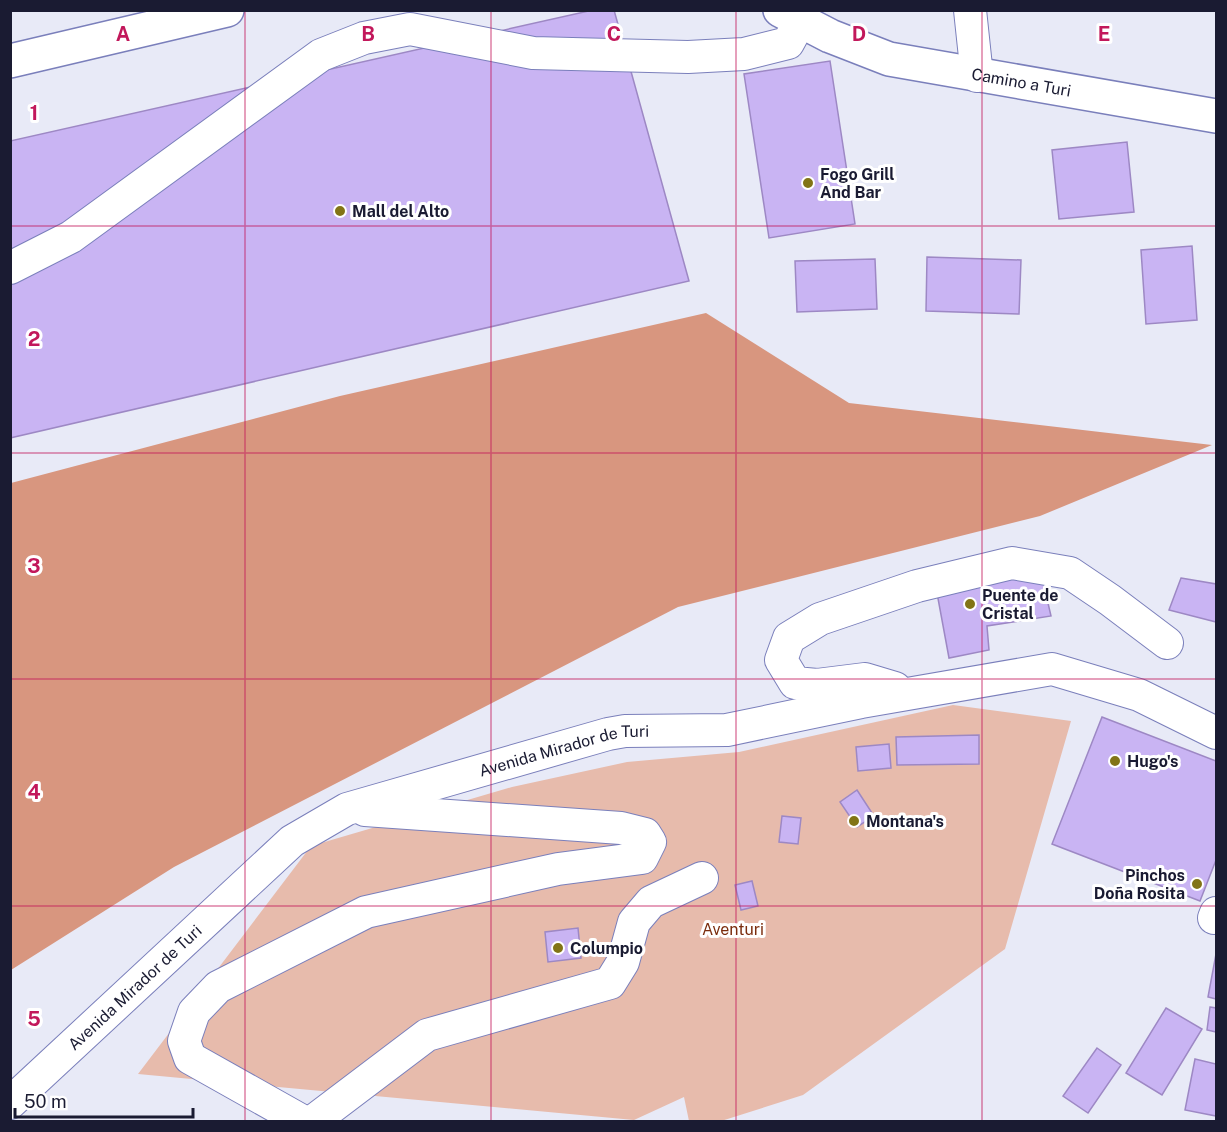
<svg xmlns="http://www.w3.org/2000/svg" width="1227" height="1132" font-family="'Public Sans',sans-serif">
	<rect width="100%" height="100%" fill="#e8eaf7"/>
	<!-- green -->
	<path fill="#e7bbac" d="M953 705 1071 721 1005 949 803 1095 718 1122 689 1121 684 1097 634 1120 138 1074 311 846 512 787 627 762 739 752Z"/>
	<!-- forest -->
	<path fill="#d8967f" d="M706 313 849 403 1212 445 1040 516 678 607 174 867 11 970V483L340 396Z"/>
	<!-- building -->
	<path fill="#c9b4f3" stroke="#9d88c4" stroke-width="1.5" d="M593 10H614L689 281 10 438V141Z
		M830 61 855 224 769 238 744 74Z
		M1127 142 1134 212 1059 219 1052 150Z
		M1192 246 1197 320 1146 324 1141 250Z
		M927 257 1021 260 1019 314 926 311Z
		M875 259 877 309 797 312 795 261Z
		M1041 573 1051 616 987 626 989 650 949 658 937 593Z
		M1181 578 1216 584V622L1169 610Z
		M1102 717 1216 761V860L1200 901 1052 844Z
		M979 735V764L897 765 896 737Z
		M889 744 891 768 858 771 856 747Z
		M857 790 874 816 857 827 840 802Z
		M782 816 801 818 798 844 779 842Z
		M752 881 758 906 741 910 735 885Z
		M578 928 581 958 548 962 545 932Z
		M1216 954V999L1208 997Z
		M1210 1007 1216 1008V1032L1207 1030Z
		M1166 1008 1202 1029 1162 1095 1126 1073Z
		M1097 1048 1121 1065 1088 1113 1063 1096Z
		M1195 1059 1216 1064V1116L1185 1110Z"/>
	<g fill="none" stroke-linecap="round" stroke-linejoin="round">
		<defs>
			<g id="minor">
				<path d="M970 10 977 76"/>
				<path d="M10 268 71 237 321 55 364 38 410 29 533 53 688 57 744 54 788 43 799 23"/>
				<path d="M895 688 865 679 817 685 795 683 781 660 789 638 820 619 917 586 1012 563 1070 573 1110 600 1167 643"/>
				<path d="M1214 918 1216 913"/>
				<path id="s1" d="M10 1103 292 841 347 809 608 734 625 731 727 730 861 702 1052 669 1139 695 1216 733"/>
				<path d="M304 1122 190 1058 184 1041 194 1012 218 987 366 912 558 869 642 858 650 842 645 834 621 828 365 810"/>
				<path d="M312 1122 427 1035 610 983 623 962 634 922 651 902 702 878"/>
			</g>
			<g id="major">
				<path id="s2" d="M780 10 830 36 889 59 1216 116"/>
			</g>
			<path id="highway" d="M10 61 227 10"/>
		</defs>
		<!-- minor casing -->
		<use href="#minor" stroke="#7a7fbb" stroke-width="34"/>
		<!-- major casing -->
		<use href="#major" stroke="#7a7fbb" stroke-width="36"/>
		<!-- highway casing -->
		<use href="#highway" stroke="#7a7fbb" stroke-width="36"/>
		<!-- minor -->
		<use href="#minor" stroke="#fff" stroke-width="32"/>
		<!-- major -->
		<use href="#major" stroke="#fff" stroke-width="33"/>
		<!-- highway -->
		<use href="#highway" stroke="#fff" stroke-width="33"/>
	</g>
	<!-- grid -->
	<path fill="none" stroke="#c2185b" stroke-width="1.5" stroke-opacity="0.55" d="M245 10V1122M491 10V1122M736 10V1122M982 10V1122M10 226H1216M10 453H1216M10 679H1216M10 906H1216"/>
	<!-- markers -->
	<g fill="#827416" stroke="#fff" stroke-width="2">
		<circle cx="808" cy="183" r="6"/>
		<circle cx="340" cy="211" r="6"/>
		<circle cx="970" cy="604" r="6"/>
		<circle cx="1115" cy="761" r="6"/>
		<circle cx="854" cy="821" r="6"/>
		<circle cx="1197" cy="884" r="6"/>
		<circle cx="558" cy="948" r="6"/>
	</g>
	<g text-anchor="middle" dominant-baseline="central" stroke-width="6" stroke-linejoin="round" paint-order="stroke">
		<!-- street labels -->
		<g font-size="16" fill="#1a1b32" stroke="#fff">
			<text stroke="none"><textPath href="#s2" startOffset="254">Camino a Turi</textPath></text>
			<text stroke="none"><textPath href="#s1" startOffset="674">Avenida Mirador de Turi</textPath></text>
			<text stroke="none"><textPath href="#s1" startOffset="170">Avenida Mirador de Turi</textPath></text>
		</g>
		<!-- poi labels -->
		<g font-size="16" font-weight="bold" fill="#1a1b32" stroke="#fff" text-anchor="start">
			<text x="820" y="174">Fogo Grill<tspan x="820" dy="18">And Bar</tspan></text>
			<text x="352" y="211">Mall del Alto</text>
			<text x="982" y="595">Puente de<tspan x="982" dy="18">Cristal</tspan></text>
			<text x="1127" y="761">Hugo's</text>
			<text x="866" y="821">Montana's</text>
			<text x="1185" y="875" text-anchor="end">Pinchos<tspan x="1185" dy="18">Doña Rosita</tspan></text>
			<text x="570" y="948">Columpio</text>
		</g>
		<!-- park labels -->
		<g font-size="16" fill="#7b2d0e" stroke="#fff">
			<text x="733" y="929">Aventuri</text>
		</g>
	</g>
	<g font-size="20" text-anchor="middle" font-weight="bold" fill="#c2185b" stroke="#fff" stroke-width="6" stroke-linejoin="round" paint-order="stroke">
		<text x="123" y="41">A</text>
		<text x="368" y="41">B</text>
		<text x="614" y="41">C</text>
		<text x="859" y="41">D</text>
		<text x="1104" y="41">E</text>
		<text x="34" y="120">1</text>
		<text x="34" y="346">2</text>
		<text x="34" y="573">3</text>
		<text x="34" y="799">4</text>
		<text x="34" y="1026">5</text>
	</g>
	<!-- border -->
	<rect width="1227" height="1132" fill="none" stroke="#1a1b32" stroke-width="24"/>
	<!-- scale -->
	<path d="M15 1108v9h178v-9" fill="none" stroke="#1a1b32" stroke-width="3"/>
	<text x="24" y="1108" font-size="18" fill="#1a1b32" stroke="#ffffff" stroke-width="4.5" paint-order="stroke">50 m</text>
</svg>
